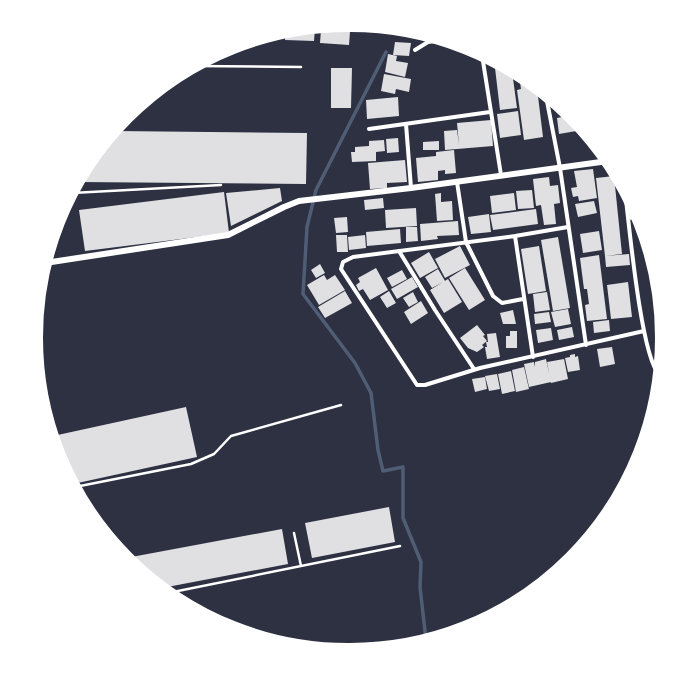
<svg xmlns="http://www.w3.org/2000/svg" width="698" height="675" font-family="Lato,sans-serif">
	<rect width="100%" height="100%" fill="#2d3142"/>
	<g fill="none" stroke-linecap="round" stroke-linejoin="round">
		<!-- stream -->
		<path stroke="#4f5d75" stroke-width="3.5" d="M386 52 316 190 307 227 303 294 355 363 371 393 378 450 383 471 403 467V518L421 562 420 587 426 640"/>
	</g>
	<!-- building -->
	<path fill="#e0e0e3" d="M298 29H315L314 41 285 40 286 31Z
		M321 30 350 32 349 45 320 43Z
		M395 42 411 43 409 56 393 55Z
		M388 54 397 56 396 61 408 63 405 77 385 72Z
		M497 63 512 71 517 108 500 110 495 68H497Z
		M331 68H352L351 108H331Z
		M384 74 411 79 409 92 396 89 395 94 381 91Z
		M519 75 537 88 543 137 524 140 517 90 521 89Z
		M398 97 399 116 367 119 366 100Z
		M561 108 571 116 582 130 559 134 557 118 562 117Z
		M518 111 521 135 500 138 497 114Z
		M491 120 493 146 445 150 444 131 457 130 459 145 457 123Z
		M115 131 307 133 306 184 78 182 88 163Z
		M398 138 399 152 387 153 386 139Z
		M384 140 385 151 376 152V161L352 162 351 152H355V147L369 146V141Z
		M439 141V150H423V142Z
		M454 150 456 173 445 174V170L438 171V180L418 182 416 158 436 156V152Z
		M405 160 407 182 387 183V188L370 189 368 163Z
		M593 169 597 198 579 201 578 196 573 197 571 188 577 187 574 171Z
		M614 176 622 254 605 256 596 178Z
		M549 177 550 186 558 185 560 203 554 204 556 224 544 225 541 205 536 206 533 179Z
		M280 188 282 201 231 226 226 193Z
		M532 190 534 208 518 209 516 191Z
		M224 192 229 233 85 251 79 210Z
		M441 193V202L452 201 453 220 437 221 435 194Z
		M514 193 516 210 492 213 490 196Z
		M383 198 384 208 365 210 364 200Z
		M594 201 597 213 578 217 575 204Z
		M416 208 417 226 386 228 385 210Z
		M536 209 538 224 493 230 490 215Z
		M489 214 491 232 471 234 468 217Z
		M347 217 348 232 336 233 334 218Z
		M458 221 459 235 437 236 438 239 421 241 420 224Z
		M406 227H417L418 241 406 242Z
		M400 229 401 243 367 246 366 232Z
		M599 231 602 250 583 253 580 234Z
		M336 235H347L348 252H337Z
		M365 235 366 248 349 250 348 237Z
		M558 237 570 308 553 311 541 240Z
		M460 246 470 265 445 278 435 259Z
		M539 246 546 291 528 294 521 249Z
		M429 252 438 268 420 278 411 263Z
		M629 254 630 265 606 267 605 256Z
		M599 255 607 319 587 321 585 305 589 304 587 289H584L580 258Z
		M649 261H652L657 279 651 280Z
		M320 264 325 273 316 278 311 270Z
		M376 268 388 290 370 300 363 289 359 291 356 285 360 282 358 278Z
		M465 268 485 300 469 310 449 278Z
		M438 269 445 281 432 288 425 277Z
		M402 270 407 279 392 287 387 278Z
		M324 275 327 280 335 275 345 290 319 305 307 285Z
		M412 277 418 287 397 299 391 289Z
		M448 279 462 302 444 313 430 290Z
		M628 282 632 317 611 319 607 285Z
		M345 291 352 303 325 318 318 307Z
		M389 291 396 303 387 308 380 297Z
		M413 292 418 302 409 307 403 298Z
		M547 292 550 310 535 312 533 294Z
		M421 301 428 313 411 324 404 312Z
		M568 309 571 324 555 327 551 312Z
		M513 310 516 324H503L500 313Z
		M549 312 551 322 535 324 534 314Z
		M609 320 610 331 594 333 593 322Z
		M477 325 485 335 483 336 487 341 482 345 484 347 477 352 468 348 460 338Z
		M572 327 574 337 559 340 557 330Z
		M551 328 553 340 538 343 536 330Z
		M510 331H517V348H506V336H510Z
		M496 333 500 357 487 359 485 347H487L486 342H488L487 334Z
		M612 347 615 364 600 367 597 349Z
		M575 354V357L578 356 580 370 568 372 565 358 570 357V355Z
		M546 359 551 382 529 387 524 364 534 362 535 367V362Z
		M564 359 568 379 551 383 547 362Z
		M524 367 529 389 516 392 512 370Z
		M511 371 515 391 502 394 498 374Z
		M497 374 500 389 489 391 485 376Z
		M485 377 487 389 475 392 472 379Z
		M186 407 197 457 73 484 59 457 53 436Z
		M389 507 395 542 312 558 305 523Z
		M282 529 288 564 162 588 126 558Z"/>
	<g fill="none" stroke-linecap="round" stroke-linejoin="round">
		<!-- service -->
		<path stroke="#fff" stroke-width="2.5" d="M194 66 301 67
			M72 193 221 185
			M75 487 191 464 214 454 231 436 341 405
			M294 533 301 566
			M168 593 400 546"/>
		<!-- minor -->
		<path stroke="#fff" stroke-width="4" d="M415 50 428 42 442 40
			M482 55 501 175
			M546 96 560 168 586 345
			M406 124 411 188
			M369 129 490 112
			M457 182 466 242 493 296 502 303 523 299
			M625 191C629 223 641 357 659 374
			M628 218 638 217
			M568 227 515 236 353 257 343 262 341 269 417 385H425L480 368 644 331
			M515 236 533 357
			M399 251 435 310 474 369"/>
		<!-- tertiary -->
		<path stroke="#fff" stroke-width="6" d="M45 263 228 235 284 207 299 201 411 188 608 161"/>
	</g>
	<!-- crop -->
	<path d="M0 0H698V675H0ZM348 31H350A306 306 0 0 1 656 337V338A306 306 0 0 1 350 644H348A306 306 0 0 1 42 338V337A306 306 0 0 1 348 31Z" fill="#fff" fill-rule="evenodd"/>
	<path fill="none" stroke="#fff" stroke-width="2" d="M348 31H350A306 306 0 0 1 656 337V338A306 306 0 0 1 350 644H348A306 306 0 0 1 42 338V337A306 306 0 0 1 348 31Z"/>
</svg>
